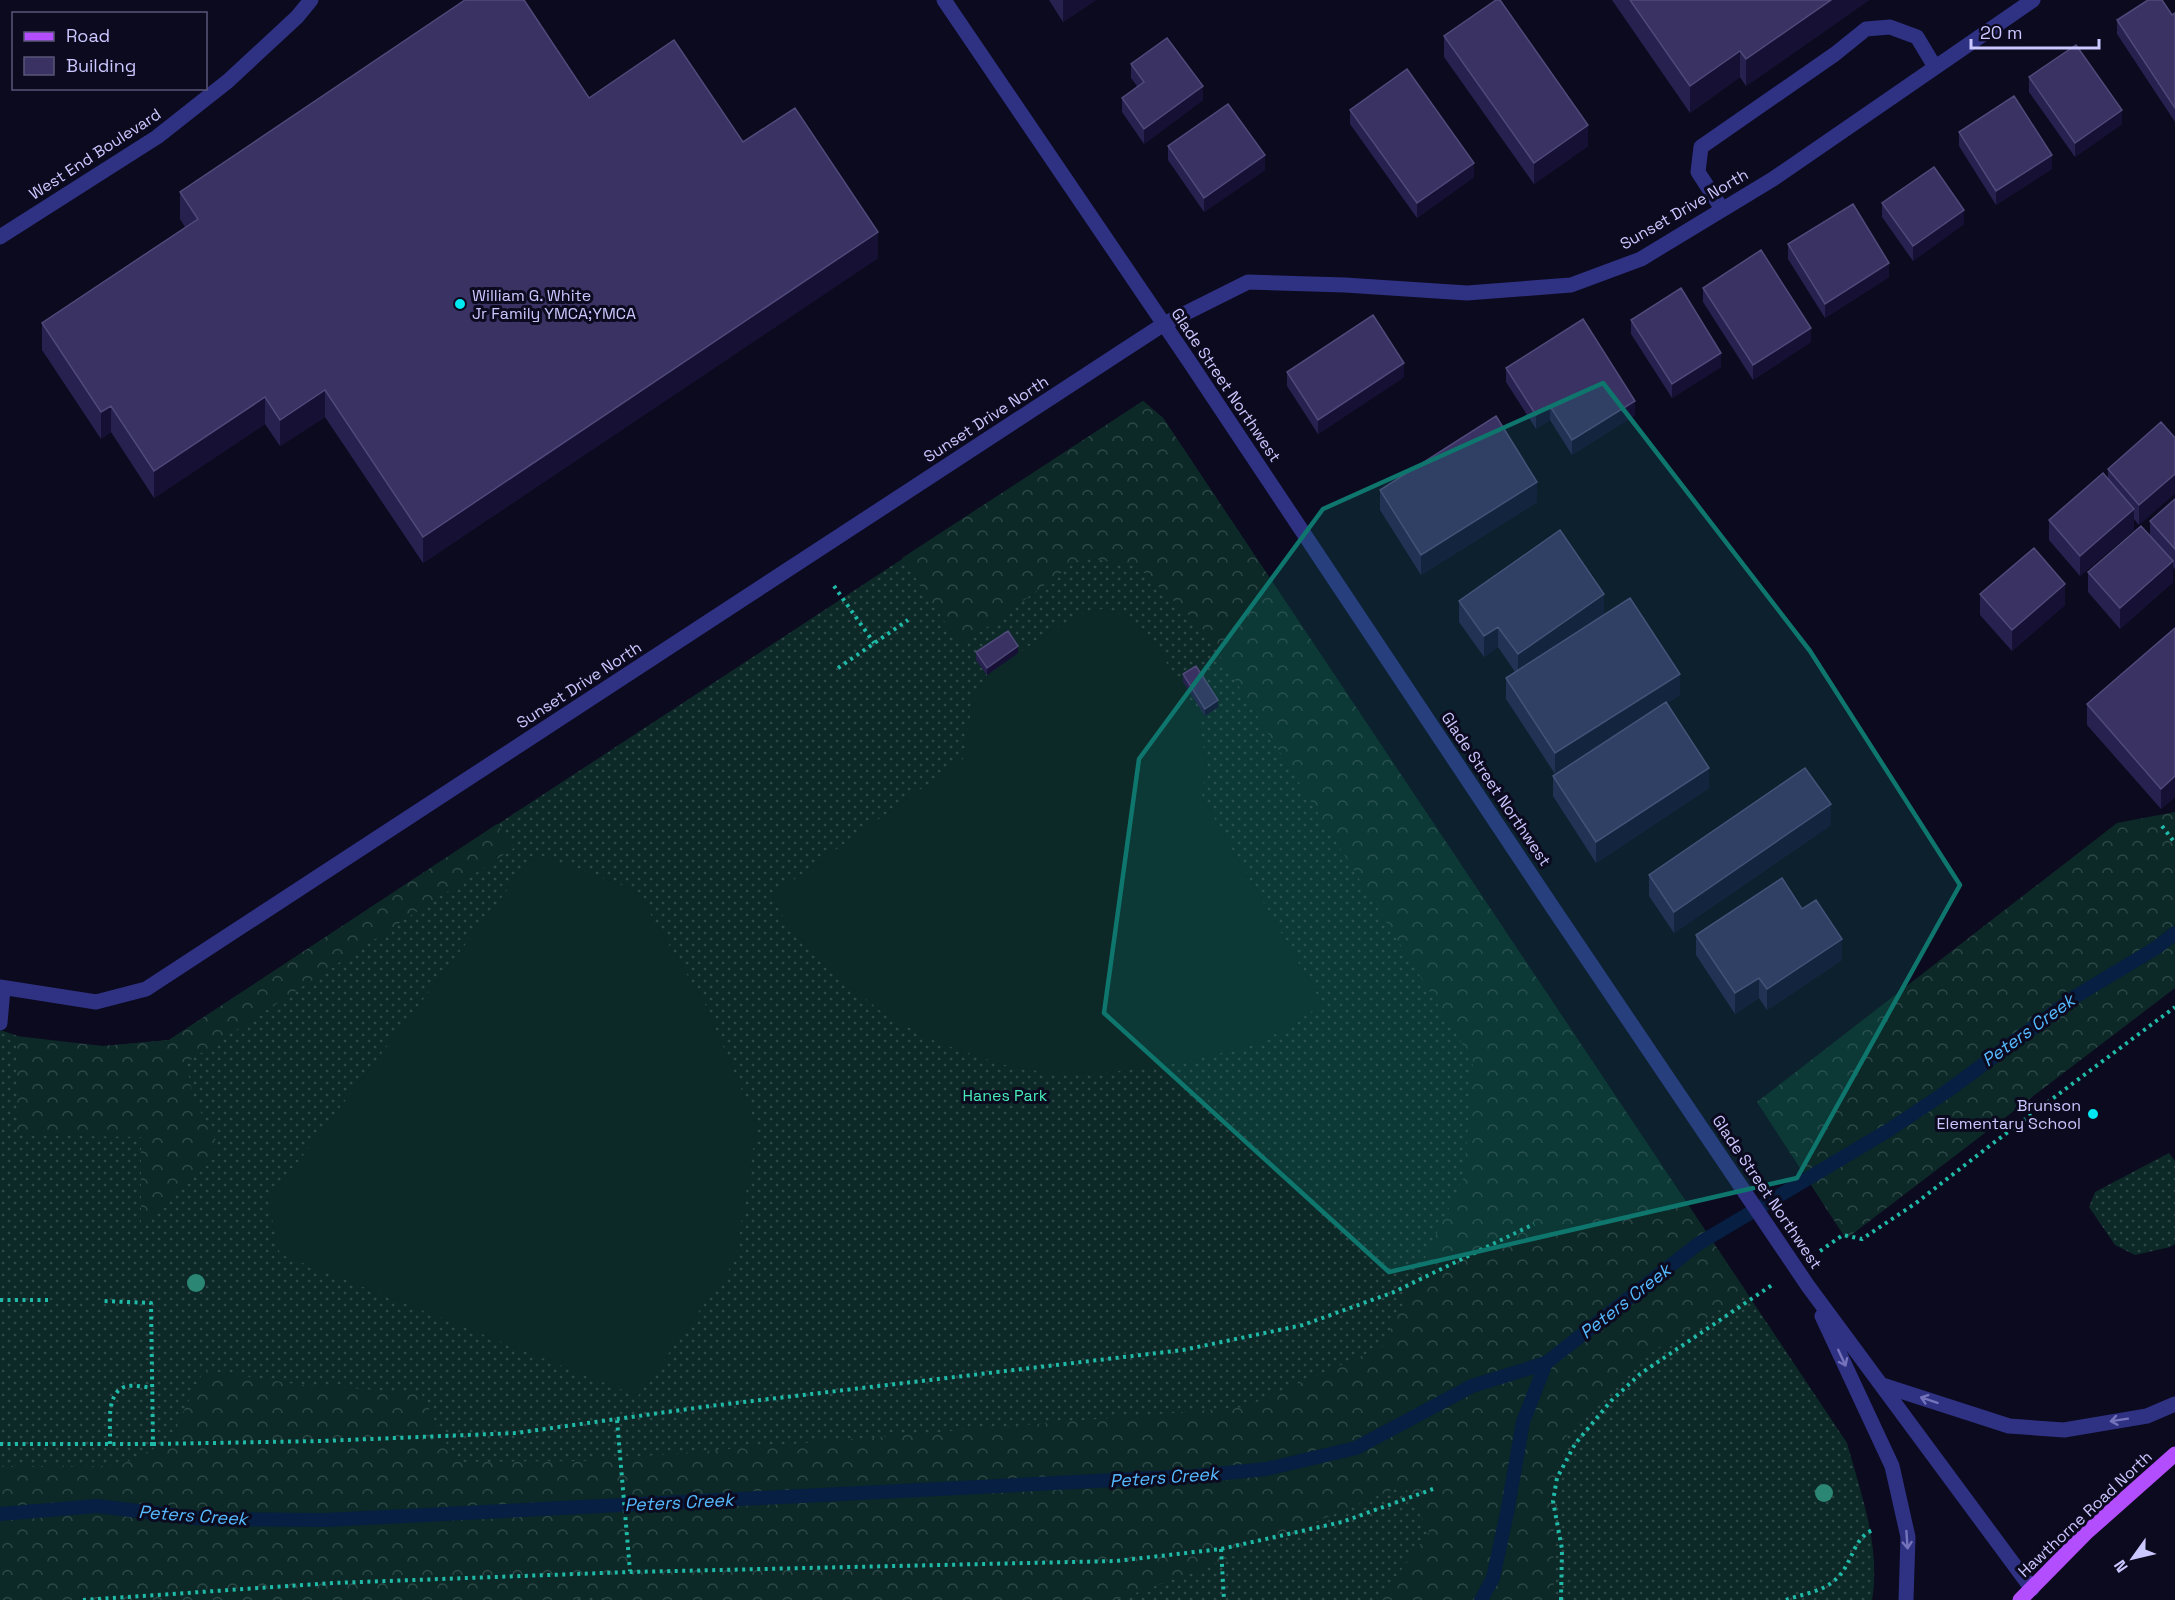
<svg xmlns="http://www.w3.org/2000/svg" width="2175" height="1600" font-family="'Space Grotesk',sans-serif">
	<defs>
		<pattern id="grass-dots" width="8" height="8" patternUnits="userSpaceOnUse" patternTransform="scale(1.5)"><rect width="8" height="8" fill="#0c2927"/><path d="M2 2h.1M6 6h.1" fill="none" stroke="#2e4747" stroke-width="1.8" stroke-linecap="round"/></pattern>
		<pattern id="forest-crowns" width="20" height="18" patternUnits="userSpaceOnUse" patternTransform="scale(1.5)"><rect width="20" height="18" fill="#0c2927"/><path d="M2 6a3 3 0 1 1 6 0M12 15a3 3 0 1 1 6 0" fill="none" stroke="#2e4747"/></pattern>
	</defs>
	<rect width="100%" height="100%" fill="#0c0a1f"/>
	<!-- grass -->
	<path fill="url(#grass-dots)" d="M1143 401 1163 418 1847 1443C1861 1494 1881 1547 1872 1600H0V1030L39 1043 103 1046 169 1040Z
		M2169 1153 2175 1161V1244L2170 1247 2135 1255 2115 1245 2089 1207 2095 1192Z"/>
	<!-- forest -->
	<path fill="url(#forest-crowns)" d="M1143 401 1163 418 1747 1293 1632 1364 1566 1437 1553 1538 1554 1600H1379L1429 1532 1404 1485 1200 1570 1116 1600H610L593 1596 572 1600H0V1466H119L169 1441 204 1370 302 1385 421 1393 456 1462 583 1461 1245 1407 1382 1347 1464 1177 1473 1061 1203 629 1138 567 1083 557 961 646 902 558Z
		M2175 812V988L1846 1239 1757 1102 2117 823Z
		M497 824 514 848 186 1063 194 1100 217 1142 208 1165 141 1225V1137L17 1135 16 1036 103 1046 169 1040Z"/>
	<!-- pitch -->
	<path fill="#0c2927" d="M1102 609 1126 616 1148 634 1198 712 1206 765 1202 797 1322 1003 1291 1027 1250 1046 1184 1062 1112 1072 1053 1074 1000 1064 937 1042 887 1016 826 967 785 920 771 896 963 759 974 694 987 675 1055 628 1080 615Z
		M535 854 636 890 706 1006 757 1126 735 1261 638 1396 280 1254 268 1201Z"/>
	<g fill="none" stroke-linecap="round" stroke-linejoin="round">
		<!-- stream -->
		<path stroke="#061f42" stroke-width="14" d="M0 1514 97 1506 205 1519 326 1520 1194 1476 1266 1469 1356 1448 1472 1386 1546 1363 1698 1244 1889 1130 1946 1092 2076 996 2156 948 2175 933
			M1481 1600 1493 1578 1507 1513 1523 1422 1546 1363"/>
		<!-- path -->
		<path stroke="#20baa8" stroke-width="4" stroke-dasharray="3 4.5" stroke-linecap="butt" d="M834 586 874 643
			M838 668 908 620
			M2162 826 2175 843
			M1820 1251 1843 1235 1862 1239 1916 1203 1992 1144 2175 1007
			M0 1300H52
			M617 1420 630 1571
			M0 1444H153L151 1303 104 1301
			M110 1444C111 1427 105 1395 124 1387 132 1384 144 1387 152 1388
			M153 1444 322 1441 516 1433 710 1406 1183 1350 1303 1325 1394 1292 1534 1224
			M1221 1549 1224 1600
			M83 1600 333 1583 630 1572 1116 1561 1221 1549 1342 1522 1433 1489
			M1561 1600 1562 1549 1553 1501 1557 1478 1575 1444 1611 1401 1640 1374 1772 1285
			M1786 1600C1802 1594 1822 1592 1835 1580 1853 1565 1852 1537 1875 1529"/>
		<!-- minor -->
		<path stroke="#2f3183" stroke-width="15" d="M944 0 1189 361 1553 908 1808 1286 2032 1589
			M1722 209 1698 172 1701 147 1835 54 1866 29 1890 27 1917 37 1935 67
			M0 237 157 137 228 81 297 17 311 0
			M0 987 96 1002 146 989 1121 352 1164 324 1248 282 1345 285 1467 293 1571 285 1641 259 1773 179 2033 0
			M0 1023 3 989
			M1822 1316 1892 1466 1908 1537 1906 1600
			M1882 1385 2009 1426 2064 1430 2147 1416 2175 1404"/>
		<!-- major -->
		<path stroke="#b34eff" stroke-width="15" d="M2020 1600 2086 1533 2175 1454"/>
	</g>
	<!-- trees -->
	<g fill="#2c8674">
		<circle cx="196" cy="1283" r="9"/>
		<circle cx="1824" cy="1493" r="9"/>
	</g>
	<!-- wall -->
	<path fill="#27214f" d="M1049 0H1096L1063 22Z
		M1612 0H1869L1746 86 1740 77 1690 113Z
		M2175 13V122L2117 34V20L2172 15Z
		M1444 36 1588 146 1534 184 1444 57Z
		M1131 64 1203 100 1144 144 1122 112V98L1137 86 1131 78Z
		M2029 77 2122 124 2075 157 2029 92Z
		M589 98 743 142 878 258 423 563 325 417 280 446 265 424 154 498 111 432 101 439 42 350V323L185 227 180 219V192Z
		M1350 110 1474 177 1417 218 1350 124Z
		M1959 132 2052 169 1996 205 1959 146Z
		M1168 146 1265 170 1204 212 1168 160Z
		M1882 203 1964 224 1913 261 1882 217Z
		M1788 244 1889 277 1825 318 1788 259Z
		M1703 288 1811 342 1753 380 1703 302Z
		M1631 320 1721 367 1672 398 1631 334Z
		M1506 368 1635 415 1572 455 1550 420 1536 429 1506 382Z
		M1287 372 1404 377 1318 434 1287 386Z
		M2161 422 2139 525 2134 519V530L2080 576 2049 540V520L2108 480V469Z
		M1380 490 1537 502 1421 575 1380 510Z
		M2175 499V570L2173 567V582L2120 629 2088 592V572L2150 535V521Z
		M1980 594 2065 605 2012 651 1980 615Z
		M1459 601 1604 614 1680 695 1667 703 1709 788 1596 863 1553 796V776L1598 746 1555 774 1506 699V678L1515 672 1498 647 1484 657 1459 622Z
		M2175 628V797L2161 809 2087 725V704Z
		M976 652 1018 653 987 675 976 660Z
		M1183 674 1218 707 1205 716 1183 682Z
		M1831 825 1674 933 1649 896V875Z
		M1802 909 1842 960 1767 1010 1759 998 1735 1014 1696 955V935Z"/>
	<!-- shaded-wall -->
	<path fill="#151034" d="M1063 0H1096L1063 22Z
		M1831 0H1869L1746 86V59Z
		M1740 51V77L1690 113V86Z
		M1203 86V100L1144 144V129Z
		M2122 110V124L2075 157V143Z
		M1588 125V146L1534 184V163Z
		M1265 155V170L1204 212V198Z
		M2052 155V169L1996 205V191Z
		M1474 163V177L1417 218V203Z
		M1964 210V224L1913 261V246Z
		M878 232V258L423 563V537Z
		M1889 263V277L1825 318V304Z
		M1811 328V342L1753 380V365Z
		M1721 353V367L1672 398V384Z
		M1404 363V377L1318 434V420Z
		M325 390V417L280 446V420Z
		M265 397V424L154 498V471Z
		M1635 401V415L1572 455V440Z
		M111 406V432L101 439V412Z
		M1550 406V420L1536 429V415Z
		M2175 474V494L2139 525V505Z
		M1537 482V502L1421 575V555Z
		M2134 509V530L2080 576V556Z
		M2173 561V582L2120 629V608Z
		M2065 584V605L2012 651V630Z
		M1604 594V614L1518 675V654Z
		M1498 627V647L1484 657V636Z
		M1018 646V653L987 675V668Z
		M1680 674V695L1555 774V753Z
		M1218 700V707L1205 716V709Z
		M1709 768V788L1596 863V842Z
		M2175 776V797L2161 809V789Z
		M1831 804V825L1674 933V912Z
		M1842 939V960L1767 1010V989Z
		M1759 978V998L1735 1014V993Z"/>
	<!-- building -->
	<path fill="#393262" stroke="#504a7b" stroke-width="1.5" d="M465 0H524L589 98 674 40 743 142 795 108 878 232 423 537 325 390 280 420 265 397 154 471 111 406 101 412 42 323 198 219 180 192Z
		M1496 0H1500L1588 125 1534 163 1444 36Z
		M1630 0H1831L1746 59 1740 51 1690 86Z
		M2148 0H2162L2172 15 2175 13V108L2117 20Z
		M1167 38 1203 86 1144 129 1122 98 1144 82 1131 64Z
		M2076 45 2122 110 2075 143 2029 77Z
		M1407 69 1474 163 1417 203 1350 110Z
		M2014 96 2052 155 1996 191 1959 132Z
		M1228 104 1265 155 1204 198 1168 146Z
		M1934 167 1964 210 1913 246 1882 203Z
		M1853 204 1889 263 1825 304 1788 244Z
		M1761 250 1811 328 1753 365 1703 288Z
		M1681 288 1721 353 1672 384 1631 320Z
		M1373 315 1404 363 1318 420 1287 372Z
		M1583 319 1635 401 1572 440 1550 406 1536 415 1506 368Z
		M1496 416 1537 482 1421 555 1380 490Z
		M2161 422 2175 438V474L2139 505 2108 469Z
		M2103 473 2134 509 2080 556 2049 520Z
		M2175 499V549L2150 521Z
		M2141 526 2173 561 2120 608 2088 572Z
		M1560 530 1604 594 1518 654 1498 627 1484 636 1459 601Z
		M2034 548 2065 584 2012 630 1980 594Z
		M1630 598 1680 674 1555 753 1506 678Z
		M2175 628V776L2161 789 2087 704Z
		M1008 631 1018 646 987 668 976 652Z
		M1196 666 1218 700 1205 709 1183 674Z
		M1666 702 1709 768 1596 842 1553 776Z
		M1805 768 1831 804 1674 912 1649 875Z
		M1782 878 1802 909 1816 900 1842 939 1767 989 1759 978 1735 993 1696 935Z"/>
	<!-- one-way arrows -->
	<defs><path id="oneway-shaft" d="M-6 0H5M1.5-3L5.5 0L1.5 3" fill="none" stroke-width="1.6" stroke-linecap="round" stroke-linejoin="round" transform="scale(1.5)"/></defs>
	<g stroke="#7574bb">
		<use href="#oneway-shaft" transform="translate(1842 1358) rotate(65)"/>
		<use href="#oneway-shaft" transform="translate(1929 1400) rotate(-162)"/>
		<use href="#oneway-shaft" transform="translate(2119 1420) rotate(171)"/>
		<use href="#oneway-shaft" transform="translate(1907 1540) rotate(86)"/>
	</g>
	<!-- marked area -->
	<path fill="#0f766e" fill-opacity="0.2" stroke="#0f766e" stroke-width="4.5" stroke-linejoin="round" d="M1603 383 1810 651 1960 885 1797 1178 1389 1272 1104 1013 1139 759 1323 509Z"/>
	<!-- markers -->
	<g fill="#00e8f2" stroke="#0c0a1f" stroke-width="2">
		<circle cx="460" cy="304" r="6"/>
		<circle cx="2093" cy="1114" r="6"/>
	</g>
	<g text-anchor="middle" dominant-baseline="central" stroke-width="6" stroke-linejoin="round" paint-order="stroke">
		<!-- street labels -->
		<g font-size="16" fill="#cbc7ff" stroke="#0c0a1f">
			<text transform="translate(95 154) rotate(-33)">West End Boulevard</text>
			<text transform="translate(1684 209) rotate(-30)">Sunset Drive North</text>
			<text transform="translate(1226 385) rotate(56)">Glade Street Northwest</text>
			<text transform="translate(986 419) rotate(-33)">Sunset Drive North</text>
			<text transform="translate(579 685) rotate(-33)">Sunset Drive North</text>
			<text transform="translate(1496 789) rotate(56)">Glade Street Northwest</text>
			<text transform="translate(1767 1192) rotate(56)">Glade Street Northwest</text>
			<text transform="translate(2085 1514) rotate(-43)">Hawthorne Road North</text>
		</g>
		<!-- poi labels -->
		<g font-size="16" fill="#cbc7ff" stroke="#0c0a1f" text-anchor="start">
			<text x="472" y="295">William G. White<tspan x="472" dy="18">Jr Family YMCA;YMCA</tspan></text>
			<text x="2081" y="1105" text-anchor="end">Brunson<tspan x="2081" dy="18">Elementary School</tspan></text>
		</g>
		<!-- park labels -->
		<g font-size="16" fill="#47ebb9" stroke="#0c0a1f">
			<text x="1005" y="1095">Hanes Park</text>
		</g>
		<!-- water labels -->
		<g font-size="18" font-style="italic" fill="#55baff" stroke="#0c0a1f">
			<text transform="translate(2028 1030) rotate(-36)">Peters Creek</text>
			<text transform="translate(1625 1301) rotate(-38)">Peters Creek</text>
			<text transform="translate(1164 1477) rotate(-4)">Peters Creek</text>
			<text transform="translate(679 1502) rotate(-3)">Peters Creek</text>
			<text transform="translate(193 1515) rotate(4)">Peters Creek</text>
		</g>
	</g>
	<!-- legend -->
	<rect x="12" y="12" width="195" height="78" fill="#0c0a1f" stroke="#585679" stroke-width="1.5"/>
	<rect x="24" y="32" width="30" height="9" fill="#b34eff" stroke="#585679" stroke-width="1.5"/>
	<text x="66" y="42" font-size="18" fill="#cbc7ff">Road</text>
	<rect x="24" y="57" width="30" height="18" fill="#393262" stroke="#585679" stroke-width="1.5"/>
	<text x="66" y="72" font-size="18" fill="#cbc7ff">Building</text>
	<!-- north arrow -->
	<g transform="translate(2133 1558) rotate(236)" stroke="#0c0a1f" stroke-width="4.5" paint-order="stroke">
	<path d="M0-4.5L10 22L0 15L-10 22Z" fill="#cbc7ff"/>
	<text y="-9" font-size="16" font-weight="bold" text-anchor="middle" fill="#cbc7ff">N</text>
	</g>
	<!-- scale -->
	<path d="M1971 39v9h128v-9" fill="none" stroke="#cbc7ff" stroke-width="3"/>
	<text x="1980" y="39" font-size="18" fill="#cbc7ff" stroke="#0c0a1f" stroke-width="4.5" paint-order="stroke">20 m</text>
</svg>
